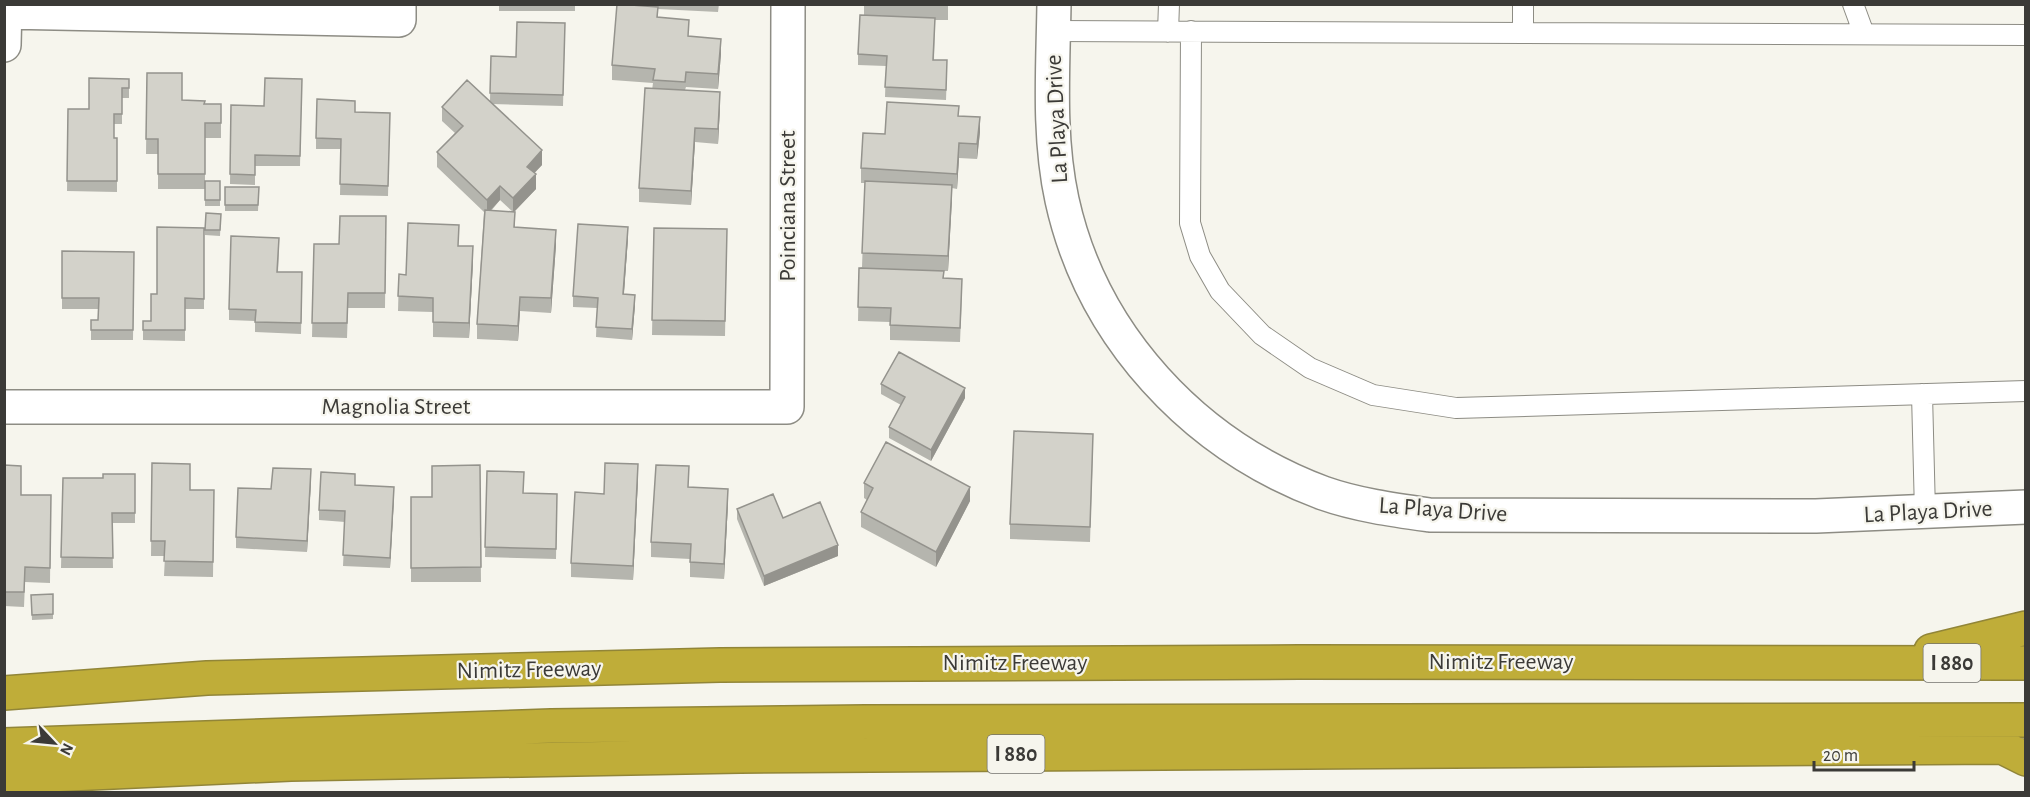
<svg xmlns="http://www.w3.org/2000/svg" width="2030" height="797" font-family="'Alegreya Sans',sans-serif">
	<rect width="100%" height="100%" fill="#f6f5ed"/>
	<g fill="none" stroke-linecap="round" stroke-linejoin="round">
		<defs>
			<path id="lane" d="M1853 4 1864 34
				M1054 31 2026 35
				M1191 31 1190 223 1200 256 1220 291 1262 335 1310 368 1373 395 1456 408 2026 391
				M1168 32 1169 4
				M1523 33V4
				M1922 394 1925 512"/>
			<path id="street" d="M5 12 399 20V4
				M4 45 5 4
				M4 407H787L788 4"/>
			<path id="secondary" d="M1054 4C1053 69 1048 136 1062 200 1092 336 1194 445 1323 493 1357 505 1394 510 1430 515L1816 516 2026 507"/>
			<path id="highway" d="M1931 651 2026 628
				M4 693 207 678 720 665 1299 662 2026 663
				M4 745 551 726 865 722 2026 720
				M4 777 291 764 740 756 2002 747 2026 759"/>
		</defs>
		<!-- lane casing -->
		<use href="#lane" stroke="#8d8c84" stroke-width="22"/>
		<!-- street casing -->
		<use href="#street" stroke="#8d8c84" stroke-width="36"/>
		<!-- secondary casing -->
		<use href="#secondary" stroke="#8d8c84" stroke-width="36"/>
		<!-- highway casing -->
		<use href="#highway" stroke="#918538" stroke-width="36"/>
		<!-- lane -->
		<use href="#lane" stroke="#fff" stroke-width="20"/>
		<!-- street -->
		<use href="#street" stroke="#fff" stroke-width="33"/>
		<!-- secondary -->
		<use href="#secondary" stroke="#fff" stroke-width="33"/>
		<!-- highway -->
		<use href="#highway" stroke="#bfad39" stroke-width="33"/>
	</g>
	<!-- wall -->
	<path fill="#b5b5ae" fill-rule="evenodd" d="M499 4H575V11H499Z
		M648 4H719L718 12 658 9V17L689 37 721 54 718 89 686 87 685 90 720 107 718 144 695 142 691 205 639 202V188L653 83 612 80V65L648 6Z
		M864 4H948V20H935L934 60 947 71 946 100 885 97 886 66 858 65V54L864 15Z
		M565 23 563 106 492 104 542 165 534 173 536 189 514 212 515 227 556 245 551 313 520 311 518 341 477 339V324L484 212 437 167V152L455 133 442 121V107L490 101 491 56 516 57ZM500 200 513 212 491 211Z
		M147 73 182 100 205 104H221V138H205V189H158V154H146Z
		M129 79V98H122V124H114V138H117V192L67 191 68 109H89Z
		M302 79 300 166H255V185L230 184 231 105 264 106Z
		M355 112 390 113 388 196 340 195 341 149H316V138Z
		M959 116 980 132 977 159 959 158 957 189 952 188 948 271H944V278L962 294 960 342 890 340V322L858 321 859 268 862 267 865 183H861V168L885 134Z
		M205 181H220V206H205Z
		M225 187H259L258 211H225Z
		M221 214 220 236 205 235V230Z
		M386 216 385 308H348L347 338 312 337 314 244H339Z
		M204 228V309H185V341L143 340V321H151L157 294Z
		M654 228 727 229 725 336 652 335Z
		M628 238 624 294 635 305 632 340 596 337 597 308 573 307V296Z
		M459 246 473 261 469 338 433 337V312L398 311 399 274 406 275Z
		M279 248 278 272 302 283 301 334 255 332V321L229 320V309Z
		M62 251 134 252 133 340H91V320H98V309H62Z
		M881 384 965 398 931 461 889 438V427L901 405 881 394Z
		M1093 449 1090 542 1010 539V524Z
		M152 463 190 490H214L213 577 164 576 165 556H151Z
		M4 465 21 495H51L50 583 25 582 24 607 4 606Z
		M480 465 481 582H411V497H432Z
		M487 471 523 493 557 494 556 559 485 557Z
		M135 474V523H112L113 568H61L63 478H103Z
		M638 479 633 580 571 577V563L604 494Z
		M311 480 307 552 236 548V537L271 489Z
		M864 483 970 501 936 567 861 527V512L867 500 864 498Z
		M355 485 394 498 390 568 343 566 345 522 319 520V510Z
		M688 487 728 503 724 579 690 577V559L651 557V542Z
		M737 509 783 518 838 556 764 586 737 519Z
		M31 595 53 614V619L32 620Z"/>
	<!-- shaded-wall -->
	<path fill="#94938d" d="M721 39V54L718 89V74Z
		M720 92V107L718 144V129Z
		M980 117V132L977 159V144Z
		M695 128V142L691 205V191Z
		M959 143V158L957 189V174Z
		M542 150V165L527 181V167Z
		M536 174V189L513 213V198Z
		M952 185V200L948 271V256Z
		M500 186V200L487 214V200Z
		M628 227V238L623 305V294Z
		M556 230V245L551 313V298Z
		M473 246V261L469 338V323Z
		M635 295V305L632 340V329Z
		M520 297V311L518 341V326Z
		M965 388V398L931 461V450Z
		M638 464V479L633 580V566Z
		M311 469V480L307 552V541Z
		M394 487V498L390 568V558Z
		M970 487V501L936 567V552Z
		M728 489V503L724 579V564Z
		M838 545V556L764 586V576Z"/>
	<!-- building -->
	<path fill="#d3d2ca" stroke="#94938d" stroke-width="1.5" d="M617 4 658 7 657 17 689 20 688 36 721 39 718 74 686 72 685 82 653 80 655 69 612 65Z
		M919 4H948V5Z
		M860 15 935 18 933 60H947L946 90 885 87 887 56 858 54Z
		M517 22 565 23 563 95 490 93 491 56 516 57Z
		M147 73H182V100L205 101 204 104H221V123H205V174H158V139H146Z
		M89 78 129 79V88H122V114H114V138H117V181H67L68 109H89Z
		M265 78 302 79 300 156 255 155V175L230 174 231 105 264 106Z
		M467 80 542 150 527 167 536 174 513 198 500 186 487 200 437 152 463 126 442 107Z
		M645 88 720 92 718 129 695 128 691 191 639 188Z
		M317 99 355 101V112L390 113 388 186 340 184 341 139 316 138Z
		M887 102 959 106 958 116 980 117 977 144 959 143 957 174 861 168 863 133 885 134Z
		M205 181H220V200H205Z
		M865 181 952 185 948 256 862 253Z
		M225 187H259L258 205H225Z
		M485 210 515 212 514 227 556 230 551 298 520 297 518 326 477 324Z
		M206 213 221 214 220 230H205Z
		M340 216H386L385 293H348L347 323H312L314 244H339Z
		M408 223 459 225 458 246H473L469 323 433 322V298L398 296 399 274 406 275Z
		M578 224 628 227 623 294 635 295 632 329 596 327 598 298 573 296Z
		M157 227 204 228V299L185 298V330H143V321H151V294H157Z
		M654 228 727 229 725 321 652 320Z
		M231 236 279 238 277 272H302L301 323 255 322 256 310 229 309Z
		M62 251 134 252 133 330H91V320H98L99 298H62Z
		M859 268 944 271 943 278 962 279 960 328 890 325 891 308 858 307Z
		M899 352 965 388 931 450 889 427 905 397 881 384Z
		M1014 431 1093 434 1090 527 1010 524Z
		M886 442 970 487 936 552 861 512 873 488 864 483Z
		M152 463 190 464V490H214L213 562 164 561 165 541H151Z
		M605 463 638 464 633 566 571 563 575 492 604 494Z
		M4 465 21 466V495H51L50 568 25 567 24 592H4Z
		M480 465 481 567 411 568V497H432V466Z
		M656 465 689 466 688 487 728 489 724 564 690 562 691 544 651 542Z
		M273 468 311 469 307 541 236 537 238 488 271 489Z
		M487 471 524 472 523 493 557 494 556 549 485 547Z
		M321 472 355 474V485L394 487 390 558 343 555 345 511 319 510Z
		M103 474H135V513H112L113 558 61 557 63 478H103Z
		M773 494 783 518 820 502 838 545 764 576 737 509Z
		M53 594V614L32 615 31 595Z"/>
	<g text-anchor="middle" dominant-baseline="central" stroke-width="4.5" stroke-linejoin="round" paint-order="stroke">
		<!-- shield labels -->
		<g fill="#f6f5ed" stroke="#73726e" stroke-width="1.5">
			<rect x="1923.5" y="644" width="57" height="38" rx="4.5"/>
			<rect x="987.5" y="735" width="57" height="38" rx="4.5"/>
		</g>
		<g font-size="22" font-weight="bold" fill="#3b3a37">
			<text x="1952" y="663">I 880</text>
			<text x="1016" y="754">I 880</text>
		</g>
		<!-- street labels -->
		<g font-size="24" fill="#3b3a37" stroke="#f6f5ed">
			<text transform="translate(1057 119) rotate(-93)">La Playa Drive</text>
			<text transform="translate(788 206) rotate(-90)">Poinciana Street</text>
			<text x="396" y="407">Magnolia Street</text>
			<text transform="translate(1443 510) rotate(4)">La Playa Drive</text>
			<text transform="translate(1928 512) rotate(-3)">La Playa Drive</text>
			<text x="1501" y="662">Nimitz Freeway</text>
			<text x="1015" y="663">Nimitz Freeway</text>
			<text transform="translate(529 670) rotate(-1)">Nimitz Freeway</text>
		</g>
	</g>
	<!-- border -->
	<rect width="2030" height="797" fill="none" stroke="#3b3a37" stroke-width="12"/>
	<!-- north arrow -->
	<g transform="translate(54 743) rotate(116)" stroke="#f6f5ed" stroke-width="4.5" paint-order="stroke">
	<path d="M0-4.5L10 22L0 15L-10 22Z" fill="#3b3a37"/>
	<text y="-9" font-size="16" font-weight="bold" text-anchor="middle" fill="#3b3a37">N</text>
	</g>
	<!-- scale -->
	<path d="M1814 761v9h100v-9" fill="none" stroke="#3b3a37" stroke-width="3"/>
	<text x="1823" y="761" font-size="18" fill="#3b3a37" stroke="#f6f5ed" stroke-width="4.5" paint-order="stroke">20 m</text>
</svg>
